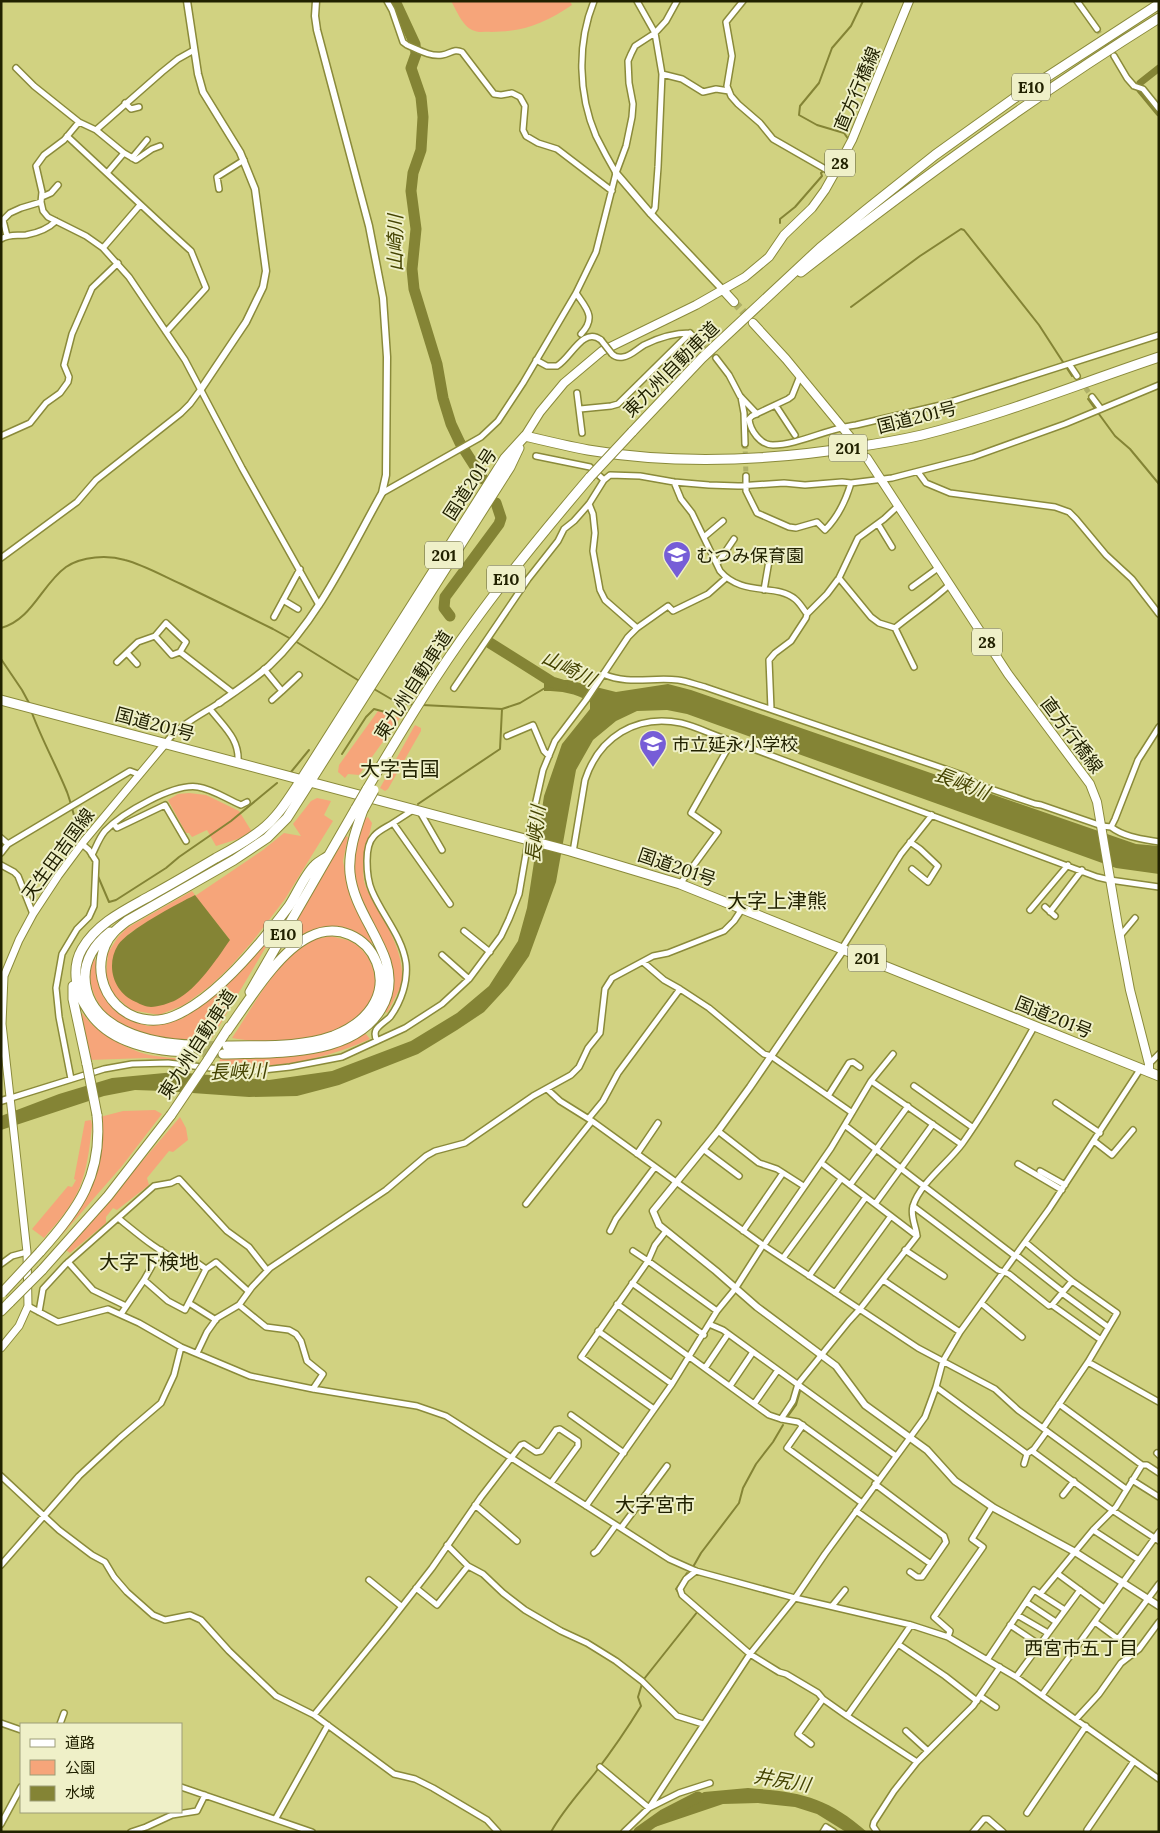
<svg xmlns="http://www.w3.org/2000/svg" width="1160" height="1833" font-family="Lora,'Noto Sans JP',serif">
	<rect width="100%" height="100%" fill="#d1d281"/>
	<!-- green -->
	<path fill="#f6a57a" d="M451 1H570L572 5C545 23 524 32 491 32 487 31 480 33 475 31 463 28 457 11 451 1Z
		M378 711 400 718 359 775 348 774 345 778 338 772 339 765Z
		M415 725 421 728V731L388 789 385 791 380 788Z
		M189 793 206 795 239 811 252 832 238 839 216 846 207 830 192 837 189 833H186L168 800 178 794Z
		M317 798 331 801 324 815 333 821 285 899 252 942 229 968 210 986 184 1005 159 1015 131 1010 113 994 106 974 108 953 118 937 127 928 192 891 195 895 130 933 118 945 112 965 230 940 195 896 263 850 284 833 301 836 293 824 311 801Z
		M368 817 372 823C368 842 361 862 364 881 366 890 373 901 378 909 393 937 405 957 402 990H399L387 1013 385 1011 388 1006 393 987 389 955 355 886 353 863 361 825 364 819Z
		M345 836 348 837 343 861 350 897 373 944C366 939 358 932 350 929 326 921 300 932 282 948L285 941Z
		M271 934 273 935 212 1038 201 1036 196 1042C156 1038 101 1031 91 984 89 976 89 965 95 958L99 987 114 1010 131 1020 148 1026 182 1019 200 1005Z
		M330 936C337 938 346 939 352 942 377 956 384 995 362 1015 358 1018 352 1020 348 1023 342 1026 335 1032 328 1034 299 1041 262 1044 232 1038 253 1007 277 959 311 941 316 938 324 938 330 936Z
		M80 1013H82C95 1031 118 1044 139 1052 155 1058 179 1057 197 1062L146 1058 89 1060Z
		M365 1033 370 1039C322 1061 271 1070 218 1065L220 1059C271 1058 319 1059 365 1033Z
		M155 1110 162 1114 122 1166 61 1236 89 1192 100 1158V1117L123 1111Z
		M180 1117 186 1128 188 1140 173 1152 169 1151 147 1178 149 1185 117 1210 113 1208 106 1217V1223L70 1253 66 1250Z
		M91 1120 92 1125C89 1154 86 1183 69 1207 62 1218 52 1228 44 1238L32 1229 68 1186 72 1187 76 1180 74 1179 85 1121Z"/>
	<!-- water -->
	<path fill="#848435" d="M552 680H568L616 692 668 684 691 690 1136 844 1159 846V874L1116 868 687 714 667 710 637 711 616 721 593 740 576 770 556 882 529 956 508 986 484 1012 457 1030 418 1054 339 1085 297 1096 249 1097 164 1091 135 1090 104 1096 1 1130V1116L59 1094 112 1078 175 1072 269 1080 332 1071 411 1041 457 1013 489 986 518 941 527 908 544 796 562 744 590 709V702C575 693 562 691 544 691V683Z
		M195 895 230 940C216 960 198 988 176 1000 170 1003 158 1007 151 1007 146 1007 140 1004 136 1002 114 993 105 966 118 945 128 930 177 904 195 895Z
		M748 1788C800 1792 826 1796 867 1832H846L817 1814 795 1807 758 1803 723 1804 655 1827 647 1824 704 1792Z"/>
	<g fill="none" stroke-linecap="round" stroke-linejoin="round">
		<!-- stream -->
		<path stroke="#848435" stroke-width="2" d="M849 140 844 133 817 125 799 115 800 106 819 83 832 48 851 26 863 1
			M780 223V219L795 207 822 176 821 173 840 155
			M851 307 920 256 961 229 964 230 1039 325 1072 376
			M1088 399 1115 436 1130 449 1159 484
			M1 628C32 620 42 584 66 567 82 556 108 555 125 560 144 565 163 576 181 584 212 599 243 614 273 629L291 639
			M295 641 361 682
			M1 659 22 690 29 703
			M374 689 398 703 415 705
			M422 705 502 709 520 703 545 688
			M32 713C42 740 56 765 67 792 73 808 75 825 83 840
			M342 754 366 717 374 709 389 713
			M291 772 309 750
			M418 804 500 749 502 709
			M97 874 109 902 116 900 166 868 179 857 231 821 277 783
			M788 1416 796 1405 800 1391
			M693 1567 701 1553 739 1503 743 1488 756 1464 773 1442 783 1425
			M682 1598 676 1589 687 1573
			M644 1679 698 1611
			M551 1832C563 1810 580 1792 595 1773 611 1752 627 1729 641 1706L638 1697 642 1684"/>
		<!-- canal -->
		<path stroke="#848435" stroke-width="7" d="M1140 83 1159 68
			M1140 90 1159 113"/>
		<!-- river -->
		<path stroke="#848435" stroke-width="11" d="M395 1 415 44 416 54 411 68 421 97 423 117 421 150 413 173 411 191 416 229 412 269 414 289 437 364 443 398 451 424 460 443 483 479
			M450 616 444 608 445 597 499 524 501 518 496 503
			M490 643 552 682 562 685
			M639 1832 663 1815 698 1797"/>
		<!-- minor-tunnel -->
		<path stroke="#aeaf67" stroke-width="5" stroke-dasharray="5 2.5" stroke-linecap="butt" d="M1097 29 1114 56
			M696 339 716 358
			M1077 376 1092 397
			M745 444 746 476"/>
		<!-- primary-tunnel -->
		<path stroke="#aeaf67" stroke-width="8" stroke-dasharray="8 4" stroke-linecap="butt" d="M734 302 750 319
			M851 438 867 458"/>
		<!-- motorway-tunnel -->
		<path stroke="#aeaf67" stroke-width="9" stroke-dasharray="9 4.5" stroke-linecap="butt" d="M194 1045 223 1046
			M189 1052 223 1054"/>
		<defs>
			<path id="minor" d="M387 1 392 10 403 42 407 45C417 49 430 57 442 55 450 54 454 48 462 52L494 94 501 95 512 93 520 97 525 106 523 130 526 136 538 143 557 149 612 191
				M594 1C577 43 578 94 596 136 602 148 609 161 616 173
				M637 1 655 33 662 74 658 167 655 208 651 214
				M743 1 726 22 732 56 727 86 731 96 738 104 760 123 773 139 834 174
				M1077 1 1097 29
				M1114 56 1127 78 1134 86 1143 89 1159 109
				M16 68 34 86 79 122 96 130 162 72 178 59 194 50
				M662 74 682 79 703 92 716 89 729 91
				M125 103 131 109 139 107
				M79 122 64 140 44 155 36 166 42 192 41 202 43 211 48 217 86 236 103 248 129 277 185 360 242 468 319 605
				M96 130 124 153 107 173
				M67 136 169 231 191 251 206 288 166 332
				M124 153 136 160 152 149 160 146
				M132 158 147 140
				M219 189 217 177 244 160
				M42 197 51 193 58 185
				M7 236 3 220 10 213 21 208 41 202
				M1 239C9 234 16 236 26 235 37 233 48 229 56 221
				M103 248 140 205
				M576 293C586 308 597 317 581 334
				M612 354C615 357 618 358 623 357 631 356 637 349 644 345 658 338 673 333 690 333
				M716 358 729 375 740 396 757 414
				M536 360 547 366H557C571 358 583 326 601 340
				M1069 364 1077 376
				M800 376 792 396 788 399 752 416 749 419C750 430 760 445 773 445 798 445 829 428 856 425L941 405 1159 335
				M577 393 582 433
				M741 397 744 413 745 444
				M1092 397 1101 409
				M776 406 795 435
				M580 409 611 406 618 404 690 333 696 339
				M1 436 30 423 46 403 60 393 68 382 69 377 64 365 72 334 92 288 118 263
				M536 456 590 467 604 480
				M918 472 926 483 950 493 1055 507 1069 512 1076 519 1106 555 1132 579 1159 614
				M746 476V491L757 513 789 527 796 528 817 522 825 530C838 517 846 500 851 483L892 478 973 457 1065 424 1159 385
				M674 482 681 499 692 513 720 571C742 597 776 583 795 599 800 603 803 609 807 614
				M382 493 481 437 498 421 523 383 576 293 596 252 616 173 626 146 632 117 633 104 629 83 628 61 631 54 635 46 655 33 666 21 677 1
				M589 504 593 514 595 533 593 551 600 590 605 600 637 628
				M878 524 892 547
				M704 537 723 521
				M1 558 77 502 96 480 181 413 190 404 201 389
				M717 564 734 539
				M839 578 871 617 879 623 895 628C913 613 932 601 949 585
				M912 587 938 568
				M764 590 770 555
				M283 600 298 609
				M274 617 300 569
				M895 628 914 667
				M180 652 172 655 155 636 166 623 186 642 180 652 233 693
				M127 653 137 664
				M117 662 138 642 155 636
				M264 669 282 691 299 675
				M603 674C628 685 652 677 678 680 687 681 696 685 705 687L948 770 965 776 976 784 1035 804 1041 805 1102 826 1111 827 1115 819 1138 760 1159 727
				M454 688 528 579 558 541 564 529 574 521 589 504 604 480 610 475 640 476 674 482 709 485 738 486 784 483 805 485 842 482 851 483
				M272 700 282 691
				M210 709C224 727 240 739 238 763
				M771 709 769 660 775 653 791 641 806 618 807 614 827 594 839 578 858 538 884 519 898 506
				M507 736 533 725 544 751 549 756
				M165 744C177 726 202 714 219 703
				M413 810 393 823 450 904
				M420 812 442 850
				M114 824 117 828 165 805 186 841
				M1111 827C1124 837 1142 839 1159 842
				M1 838 8 844
				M910 842 920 849 938 866 928 882 912 869
				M573 852 585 780C599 737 636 714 681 723 698 727 714 736 732 741
				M1 853 8 844 130 771 138 774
				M92 855C96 847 99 838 105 831 122 813 174 783 198 787 212 789 227 799 241 805L247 802
				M1 865 14 872 18 876 33 914
				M680 884 718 832 691 813 732 741 1097 877 1110 880 1159 887
				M1045 907 1055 916
				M1030 910 1068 865
				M1050 912 1082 870
				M464 931 490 952
				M1120 936 1135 918
				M844 949V945L901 854 932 815
				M442 955 469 979
				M680 989 709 1008 764 1054 771 1056 851 1112
				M377 1041C375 1037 374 1034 376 1030 379 1025 386 1021 390 1017 401 1002 408 982 406 963 402 936 382 915 372 891 368 882 367 870 367 861 367 852 368 842 374 836 379 830 387 827 393 823
				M1149 1064 1159 1054
				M71 1079 59 1017 56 988 62 954 77 929 89 917 94 906 96 861 89 850 82 844
				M874 1083 961 1144
				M914 1086 972 1127
				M547 1089 560 1101 592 1121 763 1245 918 1348 995 1389 1018 1410 1126 1489
				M828 1096 849 1063 853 1062 860 1067
				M11 1098 104 1069 132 1064 168 1063 245 1072 290 1067 342 1057 405 1028 442 1004 469 979 501 936 509 919 519 894 532 819 543 770 555 741 586 700 628 637 637 628 668 606 673 611 708 594 726 578
				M1056 1103 1100 1133
				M589 1118 603 1101 618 1073 680 989 664 980 643 962
				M847 1127 1015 1256
				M718 1131 759 1163 777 1169 802 1185
				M1094 1141 1112 1155 1133 1130
				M703 1149 739 1176
				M637 1154 658 1123
				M1018 1164 1062 1190
				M824 1165 917 1236
				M1040 1171 1065 1185
				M850 1185 908 1106
				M526 1204 592 1121
				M875 1204 933 1124
				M913 1206 998 1270 1009 1274 1049 1306 1052 1305 1101 1340
				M118 1218C138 1234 157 1251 180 1261L189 1257 206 1269
				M610 1231 616 1219 655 1167
				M743 1231 783 1173
				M766 1242 831 1148 871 1081 893 1054
				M1025 1242 1072 1281 1117 1313 1088 1362 1043 1428
				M905 1250 944 1276
				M633 1251 648 1261 655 1245 666 1231
				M1016 1255 1063 1292
				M783 1258 841 1179
				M68 1262 93 1290 126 1306
				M1 1264 12 1256 27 1252
				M809 1276 866 1197
				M144 1280 168 1301 185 1310 206 1269 216 1262 248 1291
				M883 1280 960 1332
				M632 1283 704 1335
				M835 1293 891 1216
				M1062 1293 1108 1327
				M189 1303 216 1320
				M981 1303 1022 1337
				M617 1304 769 1415 781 1419 798 1422 878 1480
				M239 1305 266 1327 289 1330 296 1334 301 1341 307 1361 323 1374 313 1389
				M1052 1305 1072 1281
				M28 1306 58 1322 108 1309 139 1323 181 1347 250 1376 313 1389 417 1406 446 1416 669 1559 696 1571 795 1598 911 1625 948 1637 1016 1677 1159 1779
				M39 1312 43 1289 66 1264 154 1186 171 1183 179 1179 227 1231 249 1247 267 1270
				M121 1314 144 1280 161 1250
				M709 1324 723 1330 896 1456
				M598 1331 672 1384
				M197 1353 207 1332 217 1318 239 1305 252 1287 270 1268 386 1190 426 1156 435 1151 465 1143 533 1096 571 1075 579 1067 588 1048 600 1033 605 989 612 978 653 956 668 953 724 931 734 921 742 909
				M1088 1362 1159 1402
				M705 1368 728 1334
				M730 1386 753 1352
				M936 1387 1027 1454 1034 1449 1047 1431
				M754 1404 778 1370
				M1059 1404 1142 1465H1147L1159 1473
				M654 1409 581 1357 648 1261 717 1311
				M571 1415 624 1453
				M781 1419 793 1401 798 1384 849 1321 860 1309 917 1236C916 1226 910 1216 913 1206 920 1183 948 1163 962 1144 988 1107 1012 1066 1034 1027
				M803 1425 787 1448 862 1503
				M1032 1451 1112 1510 1159 1541
				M1157 1453 1159 1455
				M1024 1464 1027 1454
				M1 1476 59 1530 92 1555 105 1562 114 1577 127 1592 153 1615 165 1620 190 1615 201 1620 229 1651 276 1696 314 1715 394 1774 415 1779 433 1788 487 1820 498 1832
				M1132 1480 1159 1497
				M875 1484 944 1536 946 1542 922 1577H917L910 1572
				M1063 1495 1074 1481
				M475 1505 517 1541
				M586 1506 672 1384 717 1311 735 1289 763 1245
				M856 1511 931 1564
				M621 1528 667 1466
				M1093 1530 1139 1560
				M447 1545 468 1566 483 1574 503 1593 525 1610 561 1631 587 1643 616 1661 642 1681 677 1716 703 1724
				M594 1553 597 1551 616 1525
				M1 1565 79 1476 120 1438 161 1403 174 1375 181 1347
				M696 1571 686 1579 680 1589 682 1595 750 1654 779 1672 786 1674 818 1693 823 1699 847 1716 917 1762
				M1058 1574 1104 1608
				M369 1580 401 1606
				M416 1588 437 1605 468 1566
				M1041 1593 1093 1530 1116 1507 1142 1465
				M1026 1602 1056 1622
				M832 1606 845 1590
				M1017 1615 1048 1633
				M1095 1622 1118 1639 1159 1584
				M911 1625 898 1644 945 1676 977 1701
				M1010 1625 1040 1645
				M948 1637 950 1631 934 1617 983 1547 972 1539 992 1507
				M987 1660 1034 1590 1065 1610
				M1016 1677 1080 1590
				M1042 1695 1159 1532
				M980 1696 996 1707
				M314 1715 386 1627 432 1568 481 1497 521 1445 524 1444 536 1452 541 1451 556 1430 560 1429 578 1441V1446L551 1483
				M847 1716 898 1644
				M1076 1719 1099 1694 1121 1663 1139 1649 1159 1622
				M1 1723 21 1730
				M60 1724 64 1713
				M906 1731 928 1751
				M811 1744 798 1734 823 1699
				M600 1767 649 1808 679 1793 710 1783
				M181 1787 312 1832
				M1027 1813 1086 1726
				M276 1818 328 1725
				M1 1824 21 1787
				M1087 1830 1134 1761
				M131 1832 146 1827 172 1815 197 1811 205 1795
				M624 1832 649 1808 750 1654 795 1598 825 1554 925 1417 936 1387 943 1361 960 1332 1049 1209 1141 1068
				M823 1832 826 1827 834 1832
				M877 1832 873 1826 874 1822 894 1791 917 1762 973 1706 1000 1667
				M973 1832 984 1819H988L1003 1832"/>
			<path id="tertiary" d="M187 1 198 74 203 92 240 152 255 189 266 271 263 287 246 322 201 389
				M616 173 651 214 723 290
				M219 703C236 691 254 679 269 666 319 619 349 552 382 493L386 475 387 357 383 298 369 226 317 30 315 16 316 1
				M844 949 750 1087 718 1131 653 1211 659 1225 716 1271 757 1307 836 1366 865 1405 927 1450 955 1481 994 1508 1075 1552 1159 1606
				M1 1101 11 1098"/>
			<path id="secondary" d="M1 1348 19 1326 28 1306 27 1252 2 1024 4 976 19 940 33 914 58 876 84 841 165 744"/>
			<path id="primary" d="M723 290 734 302
				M753 323 786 359 851 438
				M525 436 540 412 564 383 602 351 696 305 745 277 769 257 784 235 812 208 825 190 834 174 852 140 909 1
				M867 458 1008 674 1090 784 1097 802 1118 926 1130 990 1149 1064V1072"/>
			<path id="trunk" d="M525 436C546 441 567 446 588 450 676 465 767 461 855 447 877 444 900 440 922 435 1002 415 1081 383 1159 357
				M1 700 570 851 680 884 1159 1076
				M301 780 505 458 525 436
				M310 782 510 467 519 448"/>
			<path id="motorway" d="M801 272C916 182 1034 96 1159 18
				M632 432 702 358 820 248 866 210 935 155 1016 97 1159 4
				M310 782 287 818 267 838 234 860 127 921C118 928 109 935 105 946 87 991 130 1034 174 1016 216 999 262 942 289 906 297 894 305 874 315 865 319 861 324 859 328 856
				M367 789C401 732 435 675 474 622 510 572 550 524 590 477
				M110 932C95 944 85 958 85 977 86 1030 152 1044 194 1045
				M73 986V999L87 1064
				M250 992 356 808
				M227 1031C248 1002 277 953 309 937 368 907 422 1001 333 1036 300 1048 261 1045 227 1046
				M189 1052C153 1051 109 1044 88 1010 76 993 71 968 82 949 97 923 125 910 150 896 172 884 194 871 216 858 231 850 247 841 261 830 278 817 289 798 301 780
				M223 1054C272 1052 352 1058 381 1009 390 994 391 977 386 961 376 931 353 905 350 873 348 851 356 830 363 810
				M208 1060 229 1027
				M40 1252C78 1210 103 1175 97 1115
				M42 1270 108 1196 171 1115
				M1 1311 10 1302"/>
		</defs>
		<!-- minor casing -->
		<use href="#minor" stroke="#8a8a3a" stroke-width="8"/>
		<!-- tertiary casing -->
		<use href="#tertiary" stroke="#8a8a3a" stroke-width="9"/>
		<!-- secondary casing -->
		<use href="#secondary" stroke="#8a8a3a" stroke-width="9"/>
		<!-- primary casing -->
		<use href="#primary" stroke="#8a8a3a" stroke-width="10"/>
		<!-- trunk casing -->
		<use href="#trunk" stroke="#8a8a3a" stroke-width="11"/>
		<!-- motorway casing -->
		<use href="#motorway" stroke="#8a8a3a" stroke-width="11"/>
		<!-- minor -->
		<use href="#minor" stroke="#fff" stroke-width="5"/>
		<!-- tertiary -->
		<use href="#tertiary" stroke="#fff" stroke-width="6"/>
		<!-- secondary -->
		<use href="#secondary" stroke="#fff" stroke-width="7"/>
		<!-- primary -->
		<use href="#primary" stroke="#fff" stroke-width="8"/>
		<!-- trunk -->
		<use href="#trunk" stroke="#fff" stroke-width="9"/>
		<!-- motorway -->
		<use href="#motorway" stroke="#fff" stroke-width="9"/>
		<defs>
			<path id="minor-bridge" d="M601 340 612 354"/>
			<path id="motorway-bridge" d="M590 477 632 432
				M356 808 367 789
				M363 810 374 790
				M87 1064 97 1115
				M171 1115 208 1060
				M2 1293 40 1252
				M10 1302 42 1270"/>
		</defs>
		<!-- minor-bridge casing -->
		<use href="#minor-bridge" stroke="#8a8a3a" stroke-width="8" stroke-linecap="butt"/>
		<!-- motorway-bridge casing -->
		<use href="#motorway-bridge" stroke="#8a8a3a" stroke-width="11" stroke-linecap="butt"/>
		<!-- minor-bridge -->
		<use href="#minor-bridge" stroke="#fff" stroke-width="5"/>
		<!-- motorway-bridge -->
		<use href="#motorway-bridge" stroke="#fff" stroke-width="9"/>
	</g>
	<!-- icons -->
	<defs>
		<symbol id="school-pin" viewBox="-11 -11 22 30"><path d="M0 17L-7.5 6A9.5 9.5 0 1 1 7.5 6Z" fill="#765dd7" stroke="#eff0c8"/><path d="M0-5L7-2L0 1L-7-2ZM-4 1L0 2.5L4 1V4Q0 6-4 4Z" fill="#fff"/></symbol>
	</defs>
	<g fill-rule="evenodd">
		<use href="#school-pin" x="661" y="539" width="32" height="43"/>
		<use href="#school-pin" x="637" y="728" width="32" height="43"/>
	</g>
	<g text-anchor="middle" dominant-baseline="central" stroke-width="4" stroke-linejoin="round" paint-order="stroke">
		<!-- shield labels -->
		<g fill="#eff0c8" stroke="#5f5f3c" stroke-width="1">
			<rect x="1012" y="73.5" width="38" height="27" rx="4"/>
			<rect x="825" y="149.5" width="30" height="27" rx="4"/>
			<rect x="829" y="434.5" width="38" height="27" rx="4"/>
			<rect x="425" y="541.5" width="38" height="27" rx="4"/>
			<rect x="487" y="565.5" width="38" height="27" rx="4"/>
			<rect x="972" y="628.5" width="30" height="27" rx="4"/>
			<rect x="264" y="920.5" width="38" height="27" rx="4"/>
			<rect x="848" y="944.5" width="38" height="27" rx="4"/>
		</g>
		<g font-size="16" font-weight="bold" fill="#212100">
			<text x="1031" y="87">E10</text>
			<text x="840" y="163">28</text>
			<text x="848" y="448">201</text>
			<text x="444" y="555">201</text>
			<text x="506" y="579">E10</text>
			<text x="987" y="642">28</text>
			<text x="283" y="934">E10</text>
			<text x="867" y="958">201</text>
		</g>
		<!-- street labels -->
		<g font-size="18" fill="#212100" stroke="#eff0c8">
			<text transform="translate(857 89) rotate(-67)">直方行橋線</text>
			<text transform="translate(671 369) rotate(-45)">東九州自動車道</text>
			<text transform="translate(917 417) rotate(-14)">国道201号</text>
			<text transform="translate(470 484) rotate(-57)">国道201号</text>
			<text transform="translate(413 685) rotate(-57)">東九州自動車道</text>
			<text transform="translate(155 724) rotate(15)">国道201号</text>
			<text transform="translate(1072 735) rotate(53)">直方行橋線</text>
			<text transform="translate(58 854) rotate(-54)">天生田吉国線</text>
			<text transform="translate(677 867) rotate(19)">国道201号</text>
			<text transform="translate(1054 1017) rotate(22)">国道201号</text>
			<text transform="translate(197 1044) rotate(-57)">東九州自動車道</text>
		</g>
		<!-- poi labels -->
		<g font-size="18" fill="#212100" stroke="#eff0c8" text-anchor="start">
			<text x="696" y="555">むつみ保育園</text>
			<text x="672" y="744">市立延永小学校</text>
		</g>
		<!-- water labels -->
		<g font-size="19" font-style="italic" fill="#444301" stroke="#eff0c8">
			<text transform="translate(395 243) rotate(-90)">山崎川</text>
			<text transform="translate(569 668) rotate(26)">山崎川</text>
			<text transform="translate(962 783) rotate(21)">長峡川</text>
			<text transform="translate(535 834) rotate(-84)">長峡川</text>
			<text transform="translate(238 1071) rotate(-2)">長峡川</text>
			<text transform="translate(782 1780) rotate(10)">井尻川</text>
		</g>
		<!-- neighbourhood labels -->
		<g font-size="19" fill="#212100" stroke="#eff0c8">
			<text x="1081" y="1648">西宮市五丁目</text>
		</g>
		<!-- quarter labels -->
		<g font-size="20" fill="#212100" stroke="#eff0c8">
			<text x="400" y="768">大字吉国</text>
			<text x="777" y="900">大字上津熊</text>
			<text x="149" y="1261">大字下検地</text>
			<text x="655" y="1504">大字宮市</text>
		</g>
	</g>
	<!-- border -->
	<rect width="1160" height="1833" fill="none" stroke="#212100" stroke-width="5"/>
	<!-- legend -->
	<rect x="20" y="1723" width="162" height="90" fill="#eff0c8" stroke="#9d9d78"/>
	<rect x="30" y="1739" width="25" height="8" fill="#ffffff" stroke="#9d9d78"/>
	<text x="65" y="1748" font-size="15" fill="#212100">道路</text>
	<rect x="30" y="1760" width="25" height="15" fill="#f6a57a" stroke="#9d9d78"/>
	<text x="65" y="1773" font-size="15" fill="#212100">公園</text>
	<rect x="30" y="1786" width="25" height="15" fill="#848435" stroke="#9d9d78"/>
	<text x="65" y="1798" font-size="15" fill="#212100">水域</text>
</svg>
